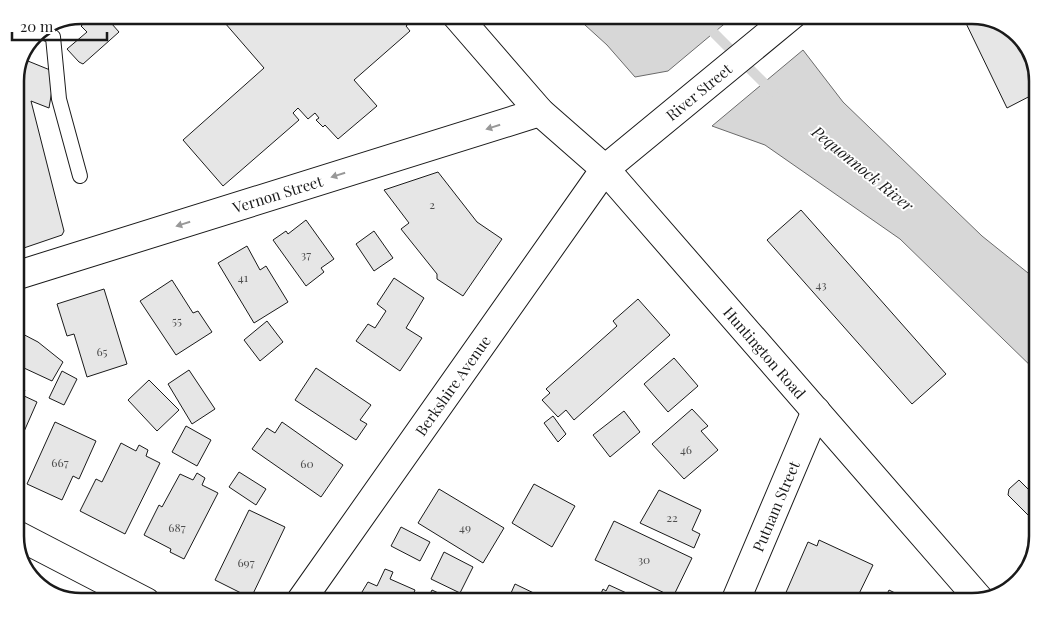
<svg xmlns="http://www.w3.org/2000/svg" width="1053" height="617" font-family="'Playfair Display',serif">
	<rect width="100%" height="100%" fill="#fff"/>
	<!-- water -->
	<path fill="#d7d7d7" stroke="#6a6a6a" d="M574 15H735L668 71 635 77 607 45Z
		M803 50 843 102 982 236 1038 281V373L900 239 765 145 712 126Z"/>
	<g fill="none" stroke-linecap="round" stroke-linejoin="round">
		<!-- stream -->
		<path stroke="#d7d7d7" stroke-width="10" d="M700 15 714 33 773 92"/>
	</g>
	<!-- building -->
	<path fill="#e6e6e6" stroke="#1a1a1a" d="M94 15H104L119 32 83 64 79 62 67 49 87 32 81 26Z
		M218 15H409L413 20 406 26 410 31 354 80 377 106 338 139 325 125 323 127 316 120 319 118 315 113 308 119 298 108 293 113 299 120 223 186 183 140 264 68Z
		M962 15H972L1005 24 1029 48 1038 77V92L1007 108Z
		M23 59 55 72 49 108 31 101 64 231 62 235 15 251V77Z
		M438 172 477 222 502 239 463 296 437 279V274L401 229 409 223 384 190Z
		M801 210 946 374 912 404 767 240Z
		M306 220 334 259 321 268 324 272 306 286 273 240 286 231 288 234Z
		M374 231 393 258 374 271 356 244Z
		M247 246 260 270 266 266 288 302 254 323 218 263Z
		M394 278 424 298 406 328 422 338 400 371 356 341 368 324 375 328 386 311 377 304Z
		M172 280 193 313 198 311 212 332 176 355 140 301Z
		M104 289 127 364 87 377 74 334 67 336 57 304Z
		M638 299 670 335 574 420 566 410 558 417 542 400 550 393 546 389 617 326 613 321Z
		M267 321 283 342 260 361 244 340Z
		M15 330 38 342 63 362 52 381 24 368 21 369 15 366Z
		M674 358 698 386 668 412 644 384Z
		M316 368 371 405 360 420 367 424 356 440 295 400Z
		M189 370 215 409 192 424 168 384Z
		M62 371 77 379 64 405 49 398Z
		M149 380 179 410 157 431 128 400Z
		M16 385 25 390 22 395 37 402 15 452Z
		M692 409 708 426 701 431 718 450 684 479 652 444Z
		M624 411 640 432 610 457 593 435Z
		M553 416 566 434 558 442 544 423Z
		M55 422 96 441 79 479 73 476 62 500 27 484Z
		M282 422 343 465 321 497 252 449 267 428 275 433Z
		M186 426 211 440 197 466 172 452Z
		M121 443 136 451 139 445 148 450 146 456 160 463 125 534 80 511 96 479 102 482Z
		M239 472 266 489 256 505 229 487Z
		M197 473 205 478 202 485 218 493 184 559 170 552 171 549 144 535 159 505 162 507 180 474 193 480Z
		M1019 480 1038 499V525L1008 495 1009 489Z
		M534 484 575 506 552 547 512 523Z
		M439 489 504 528 483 563 418 523Z
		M659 490 701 510 692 530 700 534 694 548 640 523Z
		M249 510 285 527 251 598 215 580Z
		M614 521 692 558 673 597 595 560Z
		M401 527 430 542 420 561 391 546Z
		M819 540 873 565 855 602H790L791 600 784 597 808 542 817 546Z
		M444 552 473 567 460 593 431 579Z
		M385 569 393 572 390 579 415 590 410 602H356L368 582 377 586Z
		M515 584 542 597 539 602H507Z
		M609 585 646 602H597L603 589 606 591Z
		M432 590 457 602H426Z
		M889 590 913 602H883Z"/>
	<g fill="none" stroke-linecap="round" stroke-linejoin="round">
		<defs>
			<path id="lane" d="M42 31 53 37 59 99 80 176"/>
			<g id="street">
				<path id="s1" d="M15 276 540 112"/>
				<path d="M15 534 146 602"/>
				<path id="s2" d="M735 602 816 411"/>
			</g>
			<g id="secondary">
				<path id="s3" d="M456 15 540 112 605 169 980 600"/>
				<path id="s4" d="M300 602 605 169 792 15"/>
			</g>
		</defs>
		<!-- lane casing -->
		<use href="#lane" stroke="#1a1a1a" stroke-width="16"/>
		<!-- street casing -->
		<use href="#street" stroke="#1a1a1a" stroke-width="30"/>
		<!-- secondary casing -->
		<use href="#secondary" stroke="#1a1a1a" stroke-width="30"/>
		<!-- lane -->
		<use href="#lane" stroke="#fff" stroke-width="14"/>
		<!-- street -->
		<use href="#street" stroke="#fff" stroke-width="28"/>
		<!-- secondary -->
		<use href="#secondary" stroke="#fff" stroke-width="28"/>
	</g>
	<!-- one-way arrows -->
	<defs><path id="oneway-solid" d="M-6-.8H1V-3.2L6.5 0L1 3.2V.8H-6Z" transform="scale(1.25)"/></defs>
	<g fill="#989898">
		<use href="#oneway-solid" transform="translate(493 127) rotate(163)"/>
		<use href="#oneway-solid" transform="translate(338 175) rotate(163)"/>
		<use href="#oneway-solid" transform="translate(183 224) rotate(163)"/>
	</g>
	<g text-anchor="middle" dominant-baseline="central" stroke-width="4" stroke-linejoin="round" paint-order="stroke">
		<!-- number labels -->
		<g font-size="12" fill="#4d4d4d">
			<text x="432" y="204">2</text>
			<text x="306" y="254">37</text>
			<text x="243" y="277">41</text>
			<text x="821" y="284">43</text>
			<text x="177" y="320">55</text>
			<text x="102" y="351">65</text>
			<text x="686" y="449">46</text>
			<text x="60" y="462">667</text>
			<text x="307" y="463">60</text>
			<text x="672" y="517">22</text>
			<text x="177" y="527">687</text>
			<text x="465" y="527">49</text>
			<text x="644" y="559">30</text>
			<text x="246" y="562">697</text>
		</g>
		<!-- street labels -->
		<g font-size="15" fill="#1a1a1a" stroke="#fff">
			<text stroke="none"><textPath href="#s4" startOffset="651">River Street</textPath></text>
			<text stroke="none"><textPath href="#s1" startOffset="275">Vernon Street</textPath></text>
			<text stroke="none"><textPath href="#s3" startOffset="458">Huntington Road</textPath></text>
			<text stroke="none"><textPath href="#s4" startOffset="265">Berkshire Avenue</textPath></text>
			<text stroke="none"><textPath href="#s2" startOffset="104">Putnam Street</textPath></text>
		</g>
		<!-- water labels -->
		<g font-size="16" font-style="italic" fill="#1a1a1a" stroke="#fff">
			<text transform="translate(863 168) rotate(39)">Pequonnock River</text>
		</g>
	</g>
	<!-- crop -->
	<path d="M0 0H1053V617H0ZM81 24H972A57 57 0 0 1 1029 81V536A57 57 0 0 1 972 593H81A57 57 0 0 1 24 536V81A57 57 0 0 1 81 24Z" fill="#fff" fill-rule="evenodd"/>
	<path fill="none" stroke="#1a1a1a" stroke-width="2.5" d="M81 24H972A57 57 0 0 1 1029 81V536A57 57 0 0 1 972 593H81A57 57 0 0 1 24 536V81A57 57 0 0 1 81 24Z"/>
	<!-- scale -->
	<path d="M12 32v8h95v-8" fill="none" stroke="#1a1a1a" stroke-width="2.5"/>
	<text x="20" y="32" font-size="15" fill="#1a1a1a" stroke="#ffffff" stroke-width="4" paint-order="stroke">20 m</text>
</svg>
